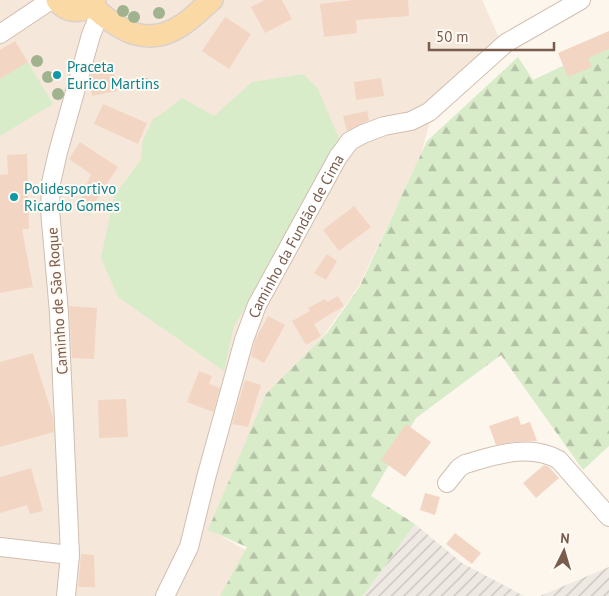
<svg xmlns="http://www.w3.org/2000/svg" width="609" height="596" font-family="'PT Sans',sans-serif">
	<defs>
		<pattern id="industrial-furrows" width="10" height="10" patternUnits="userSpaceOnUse" patternTransform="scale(1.25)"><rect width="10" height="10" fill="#efe9e4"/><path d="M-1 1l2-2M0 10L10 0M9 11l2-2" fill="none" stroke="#c7c0bb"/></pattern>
		<pattern id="forest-firs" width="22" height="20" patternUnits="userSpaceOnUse" patternTransform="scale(1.25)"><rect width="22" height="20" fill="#d8ecc9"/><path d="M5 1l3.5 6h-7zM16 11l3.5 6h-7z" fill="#b4c2a5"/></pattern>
	</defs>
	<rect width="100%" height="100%" fill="#fdf6ec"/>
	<!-- residential -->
	<path fill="#f5e8da" d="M0 0H482L506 53 431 117 421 155 359 286 321 339 267 397 212 531 247 551 222 596H0Z"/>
	<!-- industrial -->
	<path fill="url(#industrial-furrows)" d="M415 524 462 563 524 596H363Z
		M609 567V596H540Z"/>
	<!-- grass -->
	<path fill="#d8ecc9" d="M28 62 53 104 0 136V79Z
		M303 74 318 89 342 145 234 326 224 371 118 297 101 258 114 196 141 160 143 140 153 119 167 110 182 98 214 116 252 82Z"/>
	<!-- forest -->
	<path fill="url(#forest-firs)" d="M609 44V446L583 470 501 355 416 418 371 496 415 524 363 596H220L247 547 208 530 266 394 327 333 360 286 427 141 518 57 533 80Z"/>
	<!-- building -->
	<path fill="#f3d5c3" d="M264 0H282L292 19 265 33 251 7Z
		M353 0H408L409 16 356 20 357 33 324 37 320 4Z
		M225 17 251 34 229 69 202 51Z
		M609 31V49L588 58 592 67 568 77 558 53Z
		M15 41 28 62 0 79V50Z
		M113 64 117 91 92 96 89 81 93 67Z
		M381 78 384 96 356 100 354 82Z
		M103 104 147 123 138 144 94 124Z
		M367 111 369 120 347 131 343 116Z
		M80 142 118 167 91 208 79 203 91 174 69 159Z
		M27 154 29 229H22L33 287 0 293V175L8 174 7 155Z
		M354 206 371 227 339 251 323 230Z
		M327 254 337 261 326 280 314 273Z
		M338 296 344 306 314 324 321 336 306 345 292 321 310 311 308 308 325 299 327 302Z
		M69 306 97 308 94 359 72 358Z
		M268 316 285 325 264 363 251 356 255 340Z
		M33 353 53 417 54 432 0 447V362Z
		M199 371 212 376 209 384 220 388 213 412 187 402Z
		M245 380 261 385 248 427 232 424Z
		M126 399 128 437 99 438 98 400Z
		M518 416 521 425 530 422 537 441 512 442 496 445 489 426Z
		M406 424 431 442 405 477 381 460Z
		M544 465 549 467 559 478 536 498 523 483Z
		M31 468 43 511 30 514 27 505 0 513V477Z
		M425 493 440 497 435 515 420 510Z
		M455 533 481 553 472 564 446 544Z
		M81 554 94 555 95 587H78Z"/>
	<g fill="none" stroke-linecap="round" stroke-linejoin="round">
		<defs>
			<g id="minor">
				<path d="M0 34 51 0"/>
				<path d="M447 483 459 468 465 464C496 455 530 443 559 460L609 517"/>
				<path d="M0 547 70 555"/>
				<path d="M66 596 70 555 59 313 50 210 51 183 58 152 91 35 100 13"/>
				<path id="s1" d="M165 596 189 547 206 478 244 340 257 305 338 157 350 141 363 134 384 126 411 121 429 112 506 43 581 0"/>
			</g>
			<path id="major" d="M57 0C66 14 86 14 95 0
				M91 5C118 30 147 49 182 25 193 18 202 8 212 0"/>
		</defs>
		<!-- minor casing -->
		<use href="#minor" stroke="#d1beb0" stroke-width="20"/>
		<!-- major casing -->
		<use href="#major" stroke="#dad1cd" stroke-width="24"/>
		<!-- minor -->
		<use href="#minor" stroke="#fff" stroke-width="18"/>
		<!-- major -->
		<use href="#major" stroke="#fbd9a5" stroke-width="21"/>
	</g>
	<!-- trees -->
	<g fill="#a0b28e">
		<circle cx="123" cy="11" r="6"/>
		<circle cx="159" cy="13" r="6"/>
		<circle cx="134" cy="17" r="6"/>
		<circle cx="37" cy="61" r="6"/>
		<circle cx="48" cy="77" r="6"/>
		<circle cx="145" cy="84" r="6"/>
		<circle cx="58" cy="94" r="6"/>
	</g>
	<!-- markers -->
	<g fill="#0f9aa8" stroke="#fffaf3" stroke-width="2">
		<circle cx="57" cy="75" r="5"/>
		<circle cx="14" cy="197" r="5"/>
	</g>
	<g text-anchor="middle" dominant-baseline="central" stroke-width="4" stroke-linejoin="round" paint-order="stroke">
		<!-- culture labels -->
		<g font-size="15" fill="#0d838f" stroke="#fffaf3" text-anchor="start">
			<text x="67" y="66">Praceta<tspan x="67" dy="17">Eurico Martins</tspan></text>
			<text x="24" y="188">Polidesportivo<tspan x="24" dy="17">Ricardo Gomes</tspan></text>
		</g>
		<!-- street labels -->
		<g font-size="15" fill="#7a5c4d" stroke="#fffaf3">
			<text stroke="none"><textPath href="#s1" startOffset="385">Caminho da Fundão de Cima</textPath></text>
			<text transform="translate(57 301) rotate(-94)">Caminho de São Roque</text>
		</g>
	</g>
	<!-- north arrow -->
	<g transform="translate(564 551) rotate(5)" stroke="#fffaf3" stroke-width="4" paint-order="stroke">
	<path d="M0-4L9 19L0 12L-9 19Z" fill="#7a5c4d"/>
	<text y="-8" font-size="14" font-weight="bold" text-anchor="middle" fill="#7a5c4d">N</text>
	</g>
	<!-- scale -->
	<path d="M429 42v8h125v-8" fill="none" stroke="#7a5c4d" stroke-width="2.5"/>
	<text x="436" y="42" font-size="15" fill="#7a5c4d" stroke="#fffaf3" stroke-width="4" paint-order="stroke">50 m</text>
</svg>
